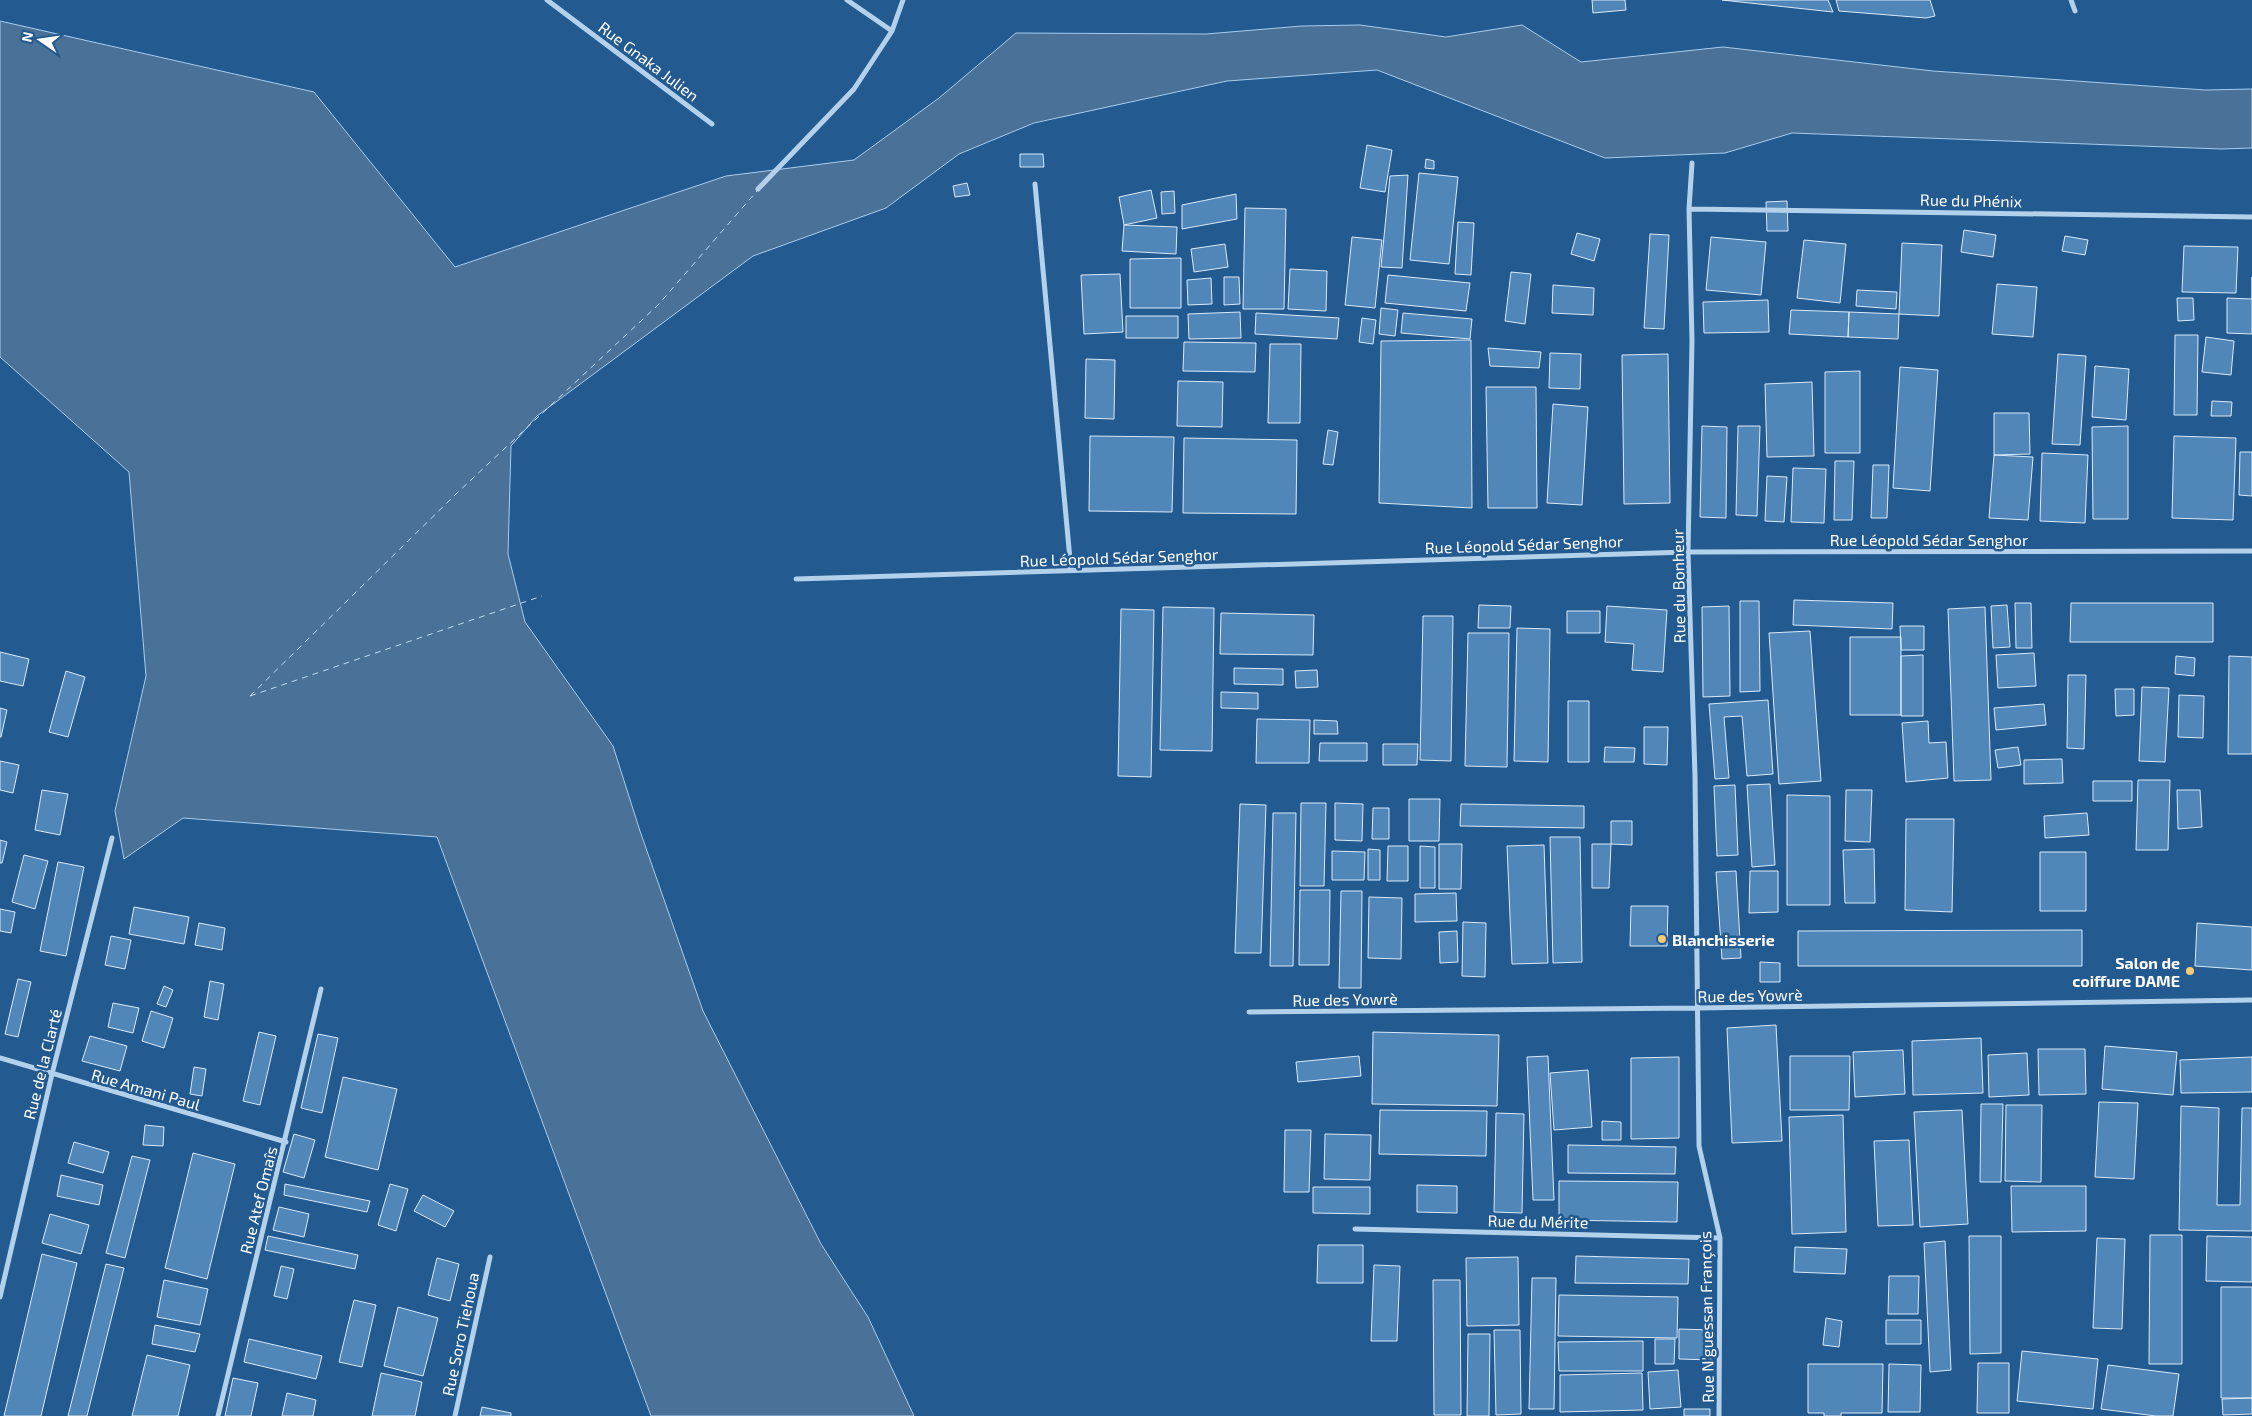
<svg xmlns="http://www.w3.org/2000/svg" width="2252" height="1416" font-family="'Exo 2',sans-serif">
	<rect width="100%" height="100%" fill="#235a90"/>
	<!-- water -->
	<path fill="#4a7197" stroke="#a8cded" d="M0 21 314 92 455 267 726 176 854 160 939 98 1016 33 1206 34 1302 26 1360 25 1446 37 1522 25 1581 62 1723 47 1933 71 2205 90 2252 89V148L2221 149 1792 133 1725 153 1605 158 1377 70 1227 81 1034 123 959 154 886 208 753 256 537 416 511 446 508 554 525 622 613 746 640 831 703 1011 821 1244 868 1317 914 1416H651L437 837 183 818 124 859 115 811 146 676 129 472 0 357Z"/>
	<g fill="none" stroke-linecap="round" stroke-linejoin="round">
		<!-- ferry -->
		<path stroke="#c0dbf3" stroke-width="1" stroke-dasharray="6 5" stroke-linecap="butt" d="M250 696 456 494 658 305 757 191
			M250 696 542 596"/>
	</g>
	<!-- building -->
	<path fill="#5086b8" stroke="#d9eaf9" d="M1592 0H1625L1626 10 1593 13Z
		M1722 0H1828L1833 12Z
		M1836 0H1930L1935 16 1926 18 1839 11Z
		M1367 145 1392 150 1385 192 1360 188Z
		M1020 154H1043L1044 167H1020Z
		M1426 159 1434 161V169L1425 168Z
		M1419 173 1458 177 1449 264 1410 260Z
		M1408 175 1402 268 1381 267 1390 176Z
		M967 183 970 195 955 197 953 186Z
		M1151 190 1157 218 1124 225 1119 197Z
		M1174 191 1175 213 1162 214 1161 192Z
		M1236 194 1237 219 1182 229V205Z
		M1787 201 1788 231H1767L1766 202Z
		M1245 208 1286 209 1284 309H1243Z
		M1458 222 1474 223 1471 275 1455 274Z
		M1124 225 1177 227 1176 254 1122 251Z
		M1964 230 1996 235 1993 257 1961 252Z
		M1577 233 1600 239 1594 261 1571 254Z
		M1650 234 1669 235 1664 329 1644 328Z
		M2065 236 2088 240 2085 255 2062 251Z
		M1352 237 1382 240 1375 308 1345 305Z
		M1711 237 1766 242 1761 295 1706 290Z
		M1804 240 1846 244 1840 303 1797 298Z
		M1902 243 1942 245 1939 316 1899 314Z
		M1225 244 1228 267 1194 272 1191 249Z
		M2184 246 2238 247 2236 293 2182 292Z
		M1181 258V308H1130V259Z
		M1290 269 1327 271 1326 311 1288 309Z
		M1511 272 1531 274 1525 324 1505 321Z
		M1120 274 1123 332 1084 334 1081 275Z
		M1388 275 1470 283 1466 311 1385 303Z
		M1224 277H1239L1240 304 1224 305Z
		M2252 277V334L2227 333V298L2252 299Z
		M1211 278 1212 304 1188 305 1187 280Z
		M1997 284 2037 287 2033 337 1992 334Z
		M1553 285 1594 288 1593 315 1552 313Z
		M1857 290 1897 292 1896 309 1856 306Z
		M2177 298H2193L2194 320 2178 321Z
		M1768 300 1769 332 1704 333 1703 302Z
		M1381 308 1398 310 1395 336 1379 334Z
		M1791 310 1849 312 1848 337 1789 334Z
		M1240 312 1241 338 1189 339 1188 314Z
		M1849 312 1899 314 1898 339 1848 337Z
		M1256 313 1339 318 1337 339 1255 334Z
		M1403 313 1472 319 1470 339 1401 333Z
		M1126 316H1178V338H1126Z
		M1362 318 1376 320 1373 344 1359 342Z
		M2175 335H2198L2197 415H2174Z
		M2206 337 2234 341 2231 375 2202 372Z
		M1471 340 1472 508 1379 503 1381 341Z
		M1184 342 1256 343 1255 372 1183 371Z
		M1270 344H1301L1300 423H1268Z
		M1488 348 1541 352 1539 368 1490 366Z
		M1550 353 1581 354 1580 389 1549 388Z
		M1668 354 1670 503 1624 504 1622 355Z
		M2058 354 2086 356 2080 445 2052 444Z
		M1086 359 1115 360 1114 419 1085 418Z
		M2095 366 2129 369 2126 420 2092 417Z
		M1900 367 1938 370 1930 491 1893 488Z
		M1860 371V453H1825V372Z
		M1178 381 1223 382 1222 427 1177 426Z
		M1812 382 1814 456 1767 457 1765 384Z
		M1486 387H1536L1537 508H1488Z
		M2212 401 2232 402 2231 416H2211Z
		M1553 404 1588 407 1582 505 1547 503Z
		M1994 413H2029L2030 454 1994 455Z
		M1702 426 1727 427 1726 518 1700 517Z
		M1738 426H1760L1757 516 1736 515Z
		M2128 426V519H2093L2092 427Z
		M1328 430 1338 432 1333 465 1323 464Z
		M1090 436 1174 437 1172 512 1089 511Z
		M2174 436 2236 438 2233 520 2172 518Z
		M1184 438 1297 440 1296 514 1183 513Z
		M2240 452H2252V496L2239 495Z
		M2042 453 2088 455 2085 523 2040 521Z
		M1994 455 2033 457 2028 520 1989 518Z
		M1835 461H1854L1852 520H1834Z
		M1873 465H1889L1887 518H1871Z
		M1793 468 1826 469 1824 523 1791 522Z
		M1767 476 1787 477 1784 522 1765 521Z
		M1794 600 1893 603 1892 629 1793 625Z
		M1740 601H1759L1760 691 1740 692Z
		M2015 603H2031L2032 648H2016Z
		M2071 603H2213V642H2070Z
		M1479 605 1511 606 1510 628H1478Z
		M2007 605 2010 647 1993 648 1991 606Z
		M1607 606 1667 610 1663 672 1632 670 1634 644 1605 642Z
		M1729 606 1730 696 1703 697 1702 607Z
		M1163 607 1214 608 1212 751 1160 750Z
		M1985 607 1991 780 1954 781 1948 609Z
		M1121 609 1154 610 1151 777 1118 776Z
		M1567 611H1600V633H1567Z
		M1221 613 1314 615 1313 655 1220 654Z
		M1423 616H1453L1451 761 1420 760Z
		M1900 626H1924V650H1901Z
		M1517 628 1550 629 1548 762 1514 761Z
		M1810 631 1821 781 1779 784 1769 633Z
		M1468 633H1509L1507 767 1465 766Z
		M1850 637H1901V715H1850Z
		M0 652 29 659 23 686 0 681Z
		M2034 653 2036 686 1998 688 1996 655Z
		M1923 655V716H1901V656Z
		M2176 656 2195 658 2194 676 2175 674Z
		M2229 656 2252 657V754H2228Z
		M1234 668 1283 669V685L1234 684Z
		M1317 670 1318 687 1296 688 1295 671Z
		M66 671 85 677 68 737 49 732Z
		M2068 675H2086L2084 749 2067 748Z
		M2142 687 2169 688 2165 762 2139 761Z
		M2115 689H2134V715L2116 716Z
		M1221 692 1258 693V709L1221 708Z
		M2179 695 2204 696 2203 738 2178 737Z
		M1768 700 1773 774 1747 776 1742 716 1724 717 1729 778 1715 779 1709 704Z
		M1568 701H1589V762H1568Z
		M2044 704 2046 725 1996 730 1994 708Z
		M0 708 7 710 1 737H0Z
		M1257 719 1310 720 1309 763H1256Z
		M1314 720 1337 721 1338 734H1314Z
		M1928 721 1929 743 1946 742 1948 778 1906 782 1902 723Z
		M1644 727H1668L1667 765 1644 764Z
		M1320 743H1367V761H1319Z
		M1383 744H1418L1417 765H1383Z
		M1605 747 1635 748 1634 762H1604Z
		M2018 747 2021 765 1998 768 1995 750Z
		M2062 759 2063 783 2024 784V760Z
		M0 761 19 765 13 793 0 790Z
		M2138 780H2170L2168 850H2136Z
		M2093 781H2132V801H2093Z
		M1770 784 1775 865 1752 867 1747 785Z
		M1735 785 1738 855 1717 856 1714 786Z
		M42 790 68 794 60 835 35 830Z
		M1846 790H1872L1870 842 1845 841Z
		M2177 790H2200L2202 827 2178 829Z
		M1787 795 1830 796V905H1787Z
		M1409 799H1440L1439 841H1409Z
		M1301 803H1326L1324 886H1300Z
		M1335 803 1363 804 1362 841 1335 840Z
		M1240 804 1266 805 1261 953H1235Z
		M1461 804 1584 806V828L1460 826Z
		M1373 808H1389V839H1372Z
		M1273 813H1296L1293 966H1270Z
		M2087 813 2089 835 2045 838 2044 816Z
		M1906 819H1954L1952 912 1905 910Z
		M1611 821H1632V845L1611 844Z
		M1550 837H1580L1582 962 1553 963Z
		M0 840 7 842 2 863H0Z
		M1439 844H1462L1461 889H1439Z
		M1592 844H1611L1609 888H1592Z
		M1544 845 1548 963 1512 964 1507 846Z
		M1388 846H1408V881H1387Z
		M1420 846 1435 847V888H1420Z
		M1368 849 1380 850V880H1368Z
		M1874 849 1875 903H1845L1843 850Z
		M1332 851 1365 852 1364 880H1332Z
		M2040 852H2086V911H2040Z
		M24 855 48 861 35 909 12 902Z
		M58 862 84 867 66 956 40 951Z
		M1736 871 1741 958 1722 959 1716 872Z
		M1750 871H1778V912L1749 913Z
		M1300 890H1330L1329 965H1299Z
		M1341 891H1362L1361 988H1339Z
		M1456 893 1457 921 1415 922V894Z
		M1369 897 1402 898 1401 959 1368 958Z
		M1631 906H1668L1667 946H1630Z
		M134 907 189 917 184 944 129 934Z
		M0 909 15 912 11 933 0 931Z
		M1463 922 1486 923 1485 977 1462 976Z
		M199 923 225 928 222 950 195 945Z
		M2197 923 2252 927V970L2195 966Z
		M2082 930V966H1798V931Z
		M1457 931 1458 962 1440 963 1439 932Z
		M111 936 131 940 125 969 105 965Z
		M1760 962 1780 963V982H1760Z
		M18 979 31 982 18 1037 5 1034Z
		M210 981 224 984 218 1020 204 1017Z
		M164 986 173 990 166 1007 157 1004Z
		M113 1003 139 1008 133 1033 108 1027Z
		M151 1011 173 1018 164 1048 142 1041Z
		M1776 1025 1782 1141 1732 1143 1727 1028Z
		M259 1032 276 1036 260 1105 243 1101Z
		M1373 1032 1499 1035 1497 1106 1372 1104Z
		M318 1034 338 1038 322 1113 301 1108Z
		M90 1036 127 1046 120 1071 82 1061Z
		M1981 1038 1983 1093 1913 1095 1912 1041Z
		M2105 1046 2177 1052 2173 1095 2102 1089Z
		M2038 1049H2085L2086 1094 2039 1095Z
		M1903 1050 1905 1094 1855 1097 1853 1052Z
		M2027 1053 2029 1095 1989 1097 1988 1055Z
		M1359 1056 1361 1076 1298 1082 1296 1062Z
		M1548 1056 1554 1200H1533L1527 1057Z
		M1790 1056H1850L1849 1110H1790Z
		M1679 1057V1138L1631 1139V1058Z
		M2252 1057V1092L2181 1093 2180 1060Z
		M194 1067 206 1069 202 1096 190 1094Z
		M1588 1070 1592 1127 1554 1130 1550 1073Z
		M343 1077 397 1089 378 1170 325 1157Z
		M2099 1102 2138 1103 2134 1179 2095 1177Z
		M1981 1104H2003L2001 1182H1980Z
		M2006 1105H2042L2041 1182 2005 1181Z
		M2181 1106 2219 1108 2217 1205H2240L2242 1108H2252V1231L2179 1230Z
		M1380 1110 1487 1111 1486 1156 1379 1154Z
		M1962 1110 1968 1224 1920 1227 1914 1112Z
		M1496 1113 1524 1114 1522 1213 1494 1212Z
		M1843 1115 1846 1232 1792 1234 1789 1117Z
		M1602 1121 1621 1122V1140H1602Z
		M145 1125 164 1127 163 1146 143 1145Z
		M1285 1130H1311L1309 1192H1284Z
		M294 1134 315 1140 304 1178 283 1172Z
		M1325 1134 1371 1135 1370 1180 1324 1179Z
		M1909 1140 1913 1225 1878 1226 1874 1141Z
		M74 1142 109 1152 103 1173 68 1163Z
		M1568 1145 1676 1147 1675 1174 1568 1173Z
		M193 1153 235 1164 207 1279 165 1268Z
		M132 1156 150 1160 125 1258 106 1253Z
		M61 1175 103 1185 99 1205 57 1196Z
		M1559 1181 1678 1182 1677 1222 1559 1220Z
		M285 1184 370 1201 367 1212 284 1195Z
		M390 1184 408 1189 396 1231 378 1225Z
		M1417 1185 1457 1186V1213L1417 1212Z
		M2011 1186H2086V1231L2012 1232Z
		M1313 1187H1370V1214L1313 1213Z
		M423 1195 454 1211 445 1227 414 1211Z
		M279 1207 309 1214 304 1237 273 1230Z
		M50 1214 89 1225 81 1254 42 1243Z
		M2150 1235H2182V1364H2149Z
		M268 1236 358 1255 355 1269 265 1250Z
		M1969 1236H2001V1353L1970 1354Z
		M2207 1236 2252 1237V1282L2206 1281Z
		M2097 1238 2125 1239 2122 1329 2093 1328Z
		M1945 1241 1951 1370 1930 1372 1924 1243Z
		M1318 1245H1363V1283H1317Z
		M1795 1247 1847 1249 1845 1274 1794 1272Z
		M42 1254 77 1263 41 1416H4Z
		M1576 1256 1689 1259 1688 1284 1575 1283Z
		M1518 1257 1519 1325 1467 1326 1466 1258Z
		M437 1258 459 1264 450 1301 428 1295Z
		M106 1264 124 1268 87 1416H68Z
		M1374 1265 1400 1266 1397 1341H1371Z
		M281 1266 294 1269 287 1299 274 1296Z
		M1889 1276H1919L1918 1314H1888Z
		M1532 1278H1556L1554 1409H1529Z
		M164 1280 208 1289 200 1325 157 1317Z
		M1433 1280H1460L1461 1415H1434Z
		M2221 1287H2252V1398H2221Z
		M1559 1295 1678 1297 1677 1338 1558 1336Z
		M354 1300 376 1305 362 1367 339 1362Z
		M398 1307 438 1318 423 1376 384 1366Z
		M1826 1318 1842 1321 1839 1347 1823 1345Z
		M1886 1320H1921V1344H1886Z
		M155 1325 200 1334 195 1352 152 1344Z
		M1679 1329 1712 1330 1711 1360 1679 1359Z
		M1494 1330H1520L1521 1414 1496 1415Z
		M1468 1334H1490L1489 1416H1467Z
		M249 1339 322 1356 316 1379 244 1362Z
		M1655 1339H1675L1674 1364H1655Z
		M1643 1341V1371H1559L1558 1342Z
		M2022 1351 2098 1359 2093 1409 2017 1401Z
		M147 1355 190 1365 178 1416H132Z
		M1978 1363H2009V1413H1977Z
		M1808 1364H1883L1882 1413H1841V1416H1824V1413H1808Z
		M1889 1364 1921 1365 1920 1412H1888Z
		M2108 1365 2179 1374 2173 1416H2156L2101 1409Z
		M1678 1370 1681 1407 1650 1409 1648 1372Z
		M381 1373 422 1382 415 1416H372Z
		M1642 1373 1643 1410 1560 1412V1375Z
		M233 1378 258 1383 251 1416H225Z
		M287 1393 316 1400 313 1416H282Z
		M2252 1398V1414L2223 1415 2222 1399Z
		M482 1407 511 1413V1416H480Z
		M1684 1409H1710V1416H1684Z"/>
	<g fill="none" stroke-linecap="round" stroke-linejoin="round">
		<!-- minor -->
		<path stroke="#b4d1ec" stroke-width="5" d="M547 0 712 124
			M847 0 892 31
			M2071 0 2075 11
			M1692 163 1689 209 1692 341 1688 552 1695 776 1699 1146 1720 1238 1719 1416
			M1035 184 1071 570
			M758 189 854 89 892 31 903 0
			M1689 209 2252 217
			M796 579 1688 552 2252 551
			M1249 1012 1698 1008 2252 1000
			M0 1058 286 1142
			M1355 1229 1720 1238
			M0 1297 52 1074 112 838
			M218 1416 321 989
			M455 1416 490 1257"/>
	</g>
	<!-- markers -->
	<g fill="#f8ca77" stroke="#235a90" stroke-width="2">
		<circle cx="1662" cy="939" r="5"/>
		<circle cx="2190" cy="971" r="5"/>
	</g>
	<g text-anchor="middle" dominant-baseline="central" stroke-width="5" stroke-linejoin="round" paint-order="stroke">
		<!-- street labels -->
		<g font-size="16" fill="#fff" stroke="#235a90">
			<text transform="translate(649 61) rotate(37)">Rue Gnaka Julien</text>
			<text transform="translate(1971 200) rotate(1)">Rue du Phénix</text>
			<text x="1929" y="539">Rue Léopold Sédar Senghor</text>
			<text transform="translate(1524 544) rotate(-2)">Rue Léopold Sédar Senghor</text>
			<text transform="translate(1119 557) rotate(-2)">Rue Léopold Sédar Senghor</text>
			<text transform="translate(1678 586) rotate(-91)">Rue du Bonheur</text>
			<text transform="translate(1750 995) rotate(-1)">Rue des Yowrè</text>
			<text transform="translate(1345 999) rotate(-1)">Rue des Yowrè</text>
			<text transform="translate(42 1064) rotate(-76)">Rue de la Clarté</text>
			<text transform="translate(146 1089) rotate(16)">Rue Amani Paul</text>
			<text transform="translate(258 1200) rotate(-76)">Rue Atef Omaîs</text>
			<text transform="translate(1538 1221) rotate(1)">Rue du Mérite</text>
			<text transform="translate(1706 1317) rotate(-91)">Rue N'guessan François</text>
			<text transform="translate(460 1334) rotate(-78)">Rue Soro Tiehoua</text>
		</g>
		<!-- poi labels -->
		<g font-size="16" font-weight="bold" fill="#fff" stroke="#235a90" text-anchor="start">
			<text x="1672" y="939">Blanchisserie</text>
			<text x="2180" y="962" text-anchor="end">Salon de<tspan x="2180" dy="18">coiffure DAME</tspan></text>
		</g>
	</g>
	<!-- north arrow -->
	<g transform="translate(40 40) rotate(283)" stroke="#235a90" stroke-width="4" paint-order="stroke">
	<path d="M0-4L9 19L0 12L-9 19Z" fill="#ffffff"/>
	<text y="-8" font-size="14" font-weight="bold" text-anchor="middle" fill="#ffffff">N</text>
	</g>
</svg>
